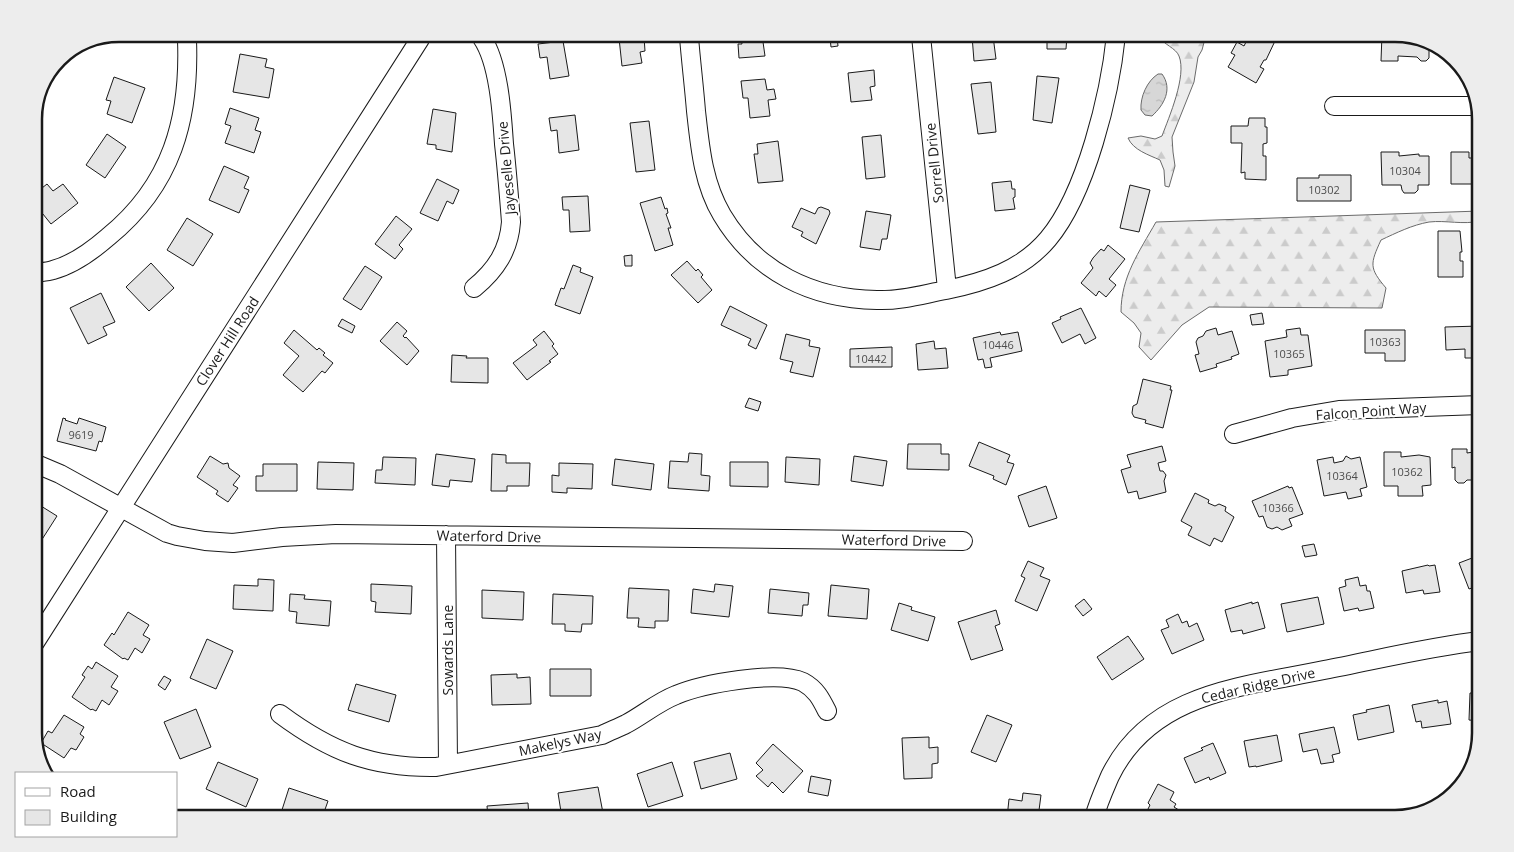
<svg xmlns="http://www.w3.org/2000/svg" width="1514" height="852" font-family="'Open Sans',sans-serif">
	<defs>
		<pattern id="forest-firs" width="22" height="20" patternUnits="userSpaceOnUse" patternTransform="scale(1.25)"><rect width="22" height="20" fill="#ededed"/><path d="M5 1l3.5 6h-7zM16 11l3.5 6h-7z" fill="#cbcbcb"/></pattern>
		<pattern id="water-ripples" width="26" height="14" patternUnits="userSpaceOnUse" patternTransform="scale(1.25)"><rect width="26" height="14" fill="#d7d7d7"/><path d="M2 4q2-2 4 0t4 0M15 11q2-2 4 0t4 0" fill="none" stroke="#b8b8b8"/></pattern>
	</defs>
	<rect width="100%" height="100%" fill="#fff"/>
	<!-- forest -->
	<path fill="url(#forest-firs)" stroke="#6a6a6a" d="M1157 35H1206L1202 50 1198 57 1194 82 1172 137 1173 152 1175 166 1169 187 1165 186 1164 170 1160 160C1149 155 1133 150 1128 138L1141 136 1155 139 1162 136C1169 117 1187 76 1179 56 1176 48 1164 45 1157 35Z
		M1480 211V221C1463 225 1446 220 1429 222 1412 225 1396 233 1381 240 1370 264 1369 268 1386 288L1382 308 1209 307 1182 325 1151 360 1139 347 1141 333 1134 323 1121 312C1121 277 1139 252 1156 222Z"/>
	<!-- water -->
	<path fill="url(#water-ripples)" stroke="#6a6a6a" d="M1158 74H1162C1173 89 1164 105 1152 116L1145 115 1141 110C1140 97 1147 81 1158 74Z"/>
	<!-- building -->
	<path fill="#e6e6e6" stroke="#1a1a1a" d="M1250 34H1263L1275 41 1266 60H1264L1260 67 1264 69 1256 83 1228 67 1235 55 1231 53 1237 42 1244 46Z
		M1302 34H1355V39L1302 38Z
		M1382 34H1395L1429 43V58L1426 61H1421L1417 57 1398 56V61H1381Z
		M1066 35 1067 36 1066 49H1047V35Z
		M972 36H993L996 59 974 61Z
		M644 37 645 51 640 52 642 63 622 66 619 38Z
		M741 37H775V41L763 42 765 56 739 58 738 44H742Z
		M837 37 838 46 831 47 830 38Z
		M563 41 569 76 550 79 547 57 540 58 538 44Z
		M71 50 75 55 54 69 59 59Z
		M240 54 267 59 265 67 274 69 269 98 233 92Z
		M874 70 875 86 870 87 872 100 851 102 848 73Z
		M1037 76 1059 78 1052 123 1033 120Z
		M114 77 145 88 132 123 107 114 111 101 106 100Z
		M765 79 767 90 774 89 776 99 768 100 770 116 750 118 748 98H743L741 81Z
		M991 82 996 132 978 134 971 84Z
		M230 108 259 118 255 130 261 132 254 153 225 143 231 126 225 124Z
		M433 109 456 113 452 152 436 149V145L427 144Z
		M575 115 579 150 559 153 557 130 551 131 549 118Z
		M1249 118H1265V127H1267V143L1263 144V156H1266V180L1245 179V172L1241 173 1242 143H1231V126H1248Z
		M649 121 655 170 636 172 630 123Z
		M107 134 126 147 105 178 86 165Z
		M881 135 885 177 866 179 862 137Z
		M778 141 783 181 758 183 754 154H758L757 144Z
		M1381 152H1399V156L1419 154V156H1429V185H1418V190L1415 193H1404L1402 190 1401 185H1382Z
		M1451 152H1469V158H1477V156H1480V190L1476 187V184H1451Z
		M224 166 249 177 244 188 249 190 239 213 209 200Z
		M1319 175H1351V201H1297V178H1319Z
		M437 179 459 190 453 204 447 201 438 221 420 213Z
		M1011 181 1012 189H1015V197L1013 198 1015 209 995 211 992 183Z
		M47 184 53 191 63 184 78 203 51 224 34 203 41 197 37 192Z
		M1130 185 1150 190 1139 232 1120 228Z
		M588 196 590 231 570 232 569 210H563L562 197Z
		M661 197 665 209 667 208 668 213 666 214 671 228H668L673 245 655 251 640 203Z
		M821 207 829 210 830 213 816 244 801 236 803 232 792 227 801 208 815 214 818 208Z
		M866 211 891 215 887 239H882L880 250 860 247Z
		M396 216 412 229 399 245 403 249 395 259 375 244Z
		M187 218 213 234 193 266 167 250Z
		M1438 231H1460L1462 252H1460V261H1463V277H1438Z
		M1108 245 1125 259 1109 279 1116 285 1106 297 1099 291 1096 296 1081 283 1093 268 1090 263 1093 258 1101 249 1104 251Z
		M632 255V266H625L624 256Z
		M687 261 696 271 698 269 703 275 701 277 712 290 698 303 671 275Z
		M151 263 174 288 149 311 126 287Z
		M573 265 581 268 580 272 593 277 580 314 555 305 561 288 564 289Z
		M365 266 382 277 361 310 343 299Z
		M101 293 115 322 103 327 107 335 88 344 70 308Z
		M730 306 767 325 756 349 748 345 751 339 721 325Z
		M1081 308 1096 338 1085 344 1080 334 1062 343 1052 323 1061 319 1060 317Z
		M1262 313 1264 324 1252 325 1250 315Z
		M342 319 355 326 352 333 338 326Z
		M397 322 407 331 403 336 405 338 406 337 419 351 407 365 380 341Z
		M1480 326V358H1465V349L1446 350 1445 327Z
		M1216 328 1218 335 1232 331 1239 354 1231 357 1232 359 1216 364 1217 367 1200 372 1195 355 1199 354 1196 342 1198 338 1203 336 1206 331Z
		M1300 328 1301 335H1308L1312 366 1288 370V375L1270 377 1265 341 1287 337 1286 330Z
		M294 330 317 350 319 348 325 353 323 355 333 363 325 373 322 371 303 392 283 375 299 356 284 343Z
		M1365 330H1405V361H1385V353H1365Z
		M544 331 554 344 552 346 558 354 549 361 551 362 527 380 513 363 537 345 533 340Z
		M1000 332 1001 335 1018 332 1022 351 990 358 992 367 985 368 983 359 978 360 973 338Z
		M786 334 810 340 809 346 820 348 813 377 790 372 793 362 780 359Z
		M934 341 935 349 946 348 948 368 918 370 916 344Z
		M892 347V367H850V349Z
		M452 355 467 356 466 358H488V383L451 382Z
		M1143 379 1171 386 1170 390H1172L1163 428 1145 423 1146 420 1134 417 1132 413 1133 406 1137 404Z
		M749 398 761 402 758 411 745 407Z
		M63 418 66 419 65 420 77 424 79 418 106 427 102 442 99 441 96 451 57 441Z
		M979 442 1010 455 1007 462 1014 464 1006 485 993 479 994 476 969 466Z
		M908 444H941V454H949V470L907 469Z
		M1162 446 1166 461 1158 463 1160 471H1163L1166 475 1164 481 1166 492 1139 499 1137 491 1128 493 1121 470 1131 467 1127 455Z
		M1452 449H1467V453L1480 451V480H1467L1464 483H1458L1455 480V467L1452 468Z
		M1384 452H1401V457L1419 455 1430 457 1431 485 1422 486 1423 496H1398V486H1384Z
		M689 453 702 454 701 475 710 476 709 491 668 488 670 461 688 462Z
		M436 454 475 459 472 482 450 480 449 487 432 485Z
		M492 454 506 455V463H530L529 486H507V491H491Z
		M210 456 223 464 228 463 229 468 240 476 233 485 238 488 228 502 216 494 218 491 197 477Z
		M854 456 887 461 883 486 851 481Z
		M1346 456 1351 459 1360 457 1367 487 1360 489 1362 496 1348 499 1346 492 1324 496 1317 460 1333 457 1334 463 1343 461Z
		M383 457 416 458 415 485 375 483 376 470H382Z
		M786 457 820 459 819 485 785 482Z
		M615 459 654 464 651 490 612 485Z
		M318 462 354 463 353 490 317 489Z
		M730 462H768V487L730 486Z
		M559 463 593 464 592 489 567 488V493L552 492V475L559 476Z
		M263 464H297V491H256V476H263Z
		M1046 486 1057 518 1029 527 1018 496Z
		M1288 486 1289 488 1292 487 1303 514 1289 519 1292 526 1282 530 1277 527 1272 529 1267 527 1263 516 1259 517 1252 501Z
		M1195 493 1209 500 1208 503 1215 506 1219 504 1226 507 1225 511 1234 517 1222 542 1214 538 1210 546 1188 535 1192 527 1181 521Z
		M41 506 57 516 41 541 34 537V518Z
		M1314 544 1317 555 1305 557 1302 546Z
		M1480 555V585L1469 589 1459 563Z
		M1028 561 1044 568 1040 576 1050 580 1037 611 1015 601 1025 578 1021 576Z
		M1428 565 1429 566 1435 565 1440 592 1424 594 1423 590 1406 593 1402 571Z
		M1358 577 1360 586 1366 585 1367 591H1370L1374 608 1359 611 1358 608 1344 611 1339 588 1346 586 1345 580Z
		M258 579 274 580 273 611 233 609 234 585 258 586Z
		M371 584 412 586 411 614 375 612 376 602 371 601Z
		M715 584 733 586 729 617 691 613 693 589 714 592Z
		M831 585 869 589 867 619 828 616Z
		M629 588 669 590 668 621H655V628L638 627 639 618H627Z
		M770 589 809 593 808 605H803L802 616 768 613Z
		M482 590 524 592 523 620 482 618Z
		M290 594 305 595 304 599 331 601 329 626 296 623 297 612 289 611Z
		M553 594 593 596 592 624H582L581 632 565 631V624H552Z
		M1318 597 1324 624 1287 632 1281 604Z
		M1084 599 1092 609 1083 616 1075 606Z
		M1252 602V604L1258 602 1265 628 1243 634 1242 630 1231 632 1225 610Z
		M899 603 912 607 911 610 935 617 928 641 891 630Z
		M996 610 1000 624 995 626 1003 650 971 660 958 622Z
		M128 612 149 625 143 635 150 639 142 653 135 648 128 660 124 658 123 659 104 645 112 633 114 635Z
		M1178 614 1182 623 1187 621 1189 627 1197 623 1204 640 1172 654 1161 630 1169 627 1166 620Z
		M1128 636 1144 659 1112 680 1097 657Z
		M207 639 233 651 216 689 190 678Z
		M96 662 118 676 111 687 118 691 109 705 102 700 96 711 92 709 91 710 72 697 85 677 82 675 88 666 92 669Z
		M550 669H591V696H550Z
		M517 674V678L530 677 531 704 492 705 491 675Z
		M164 676 171 680 165 690 158 685Z
		M356 684 396 695 389 722 348 710Z
		M1470 693H1480V721L1469 720Z
		M1438 700V703L1447 701 1451 724 1422 728 1421 721 1416 722 1412 705Z
		M1389 705 1394 732 1358 740 1353 715 1367 712 1366 710Z
		M196 709 211 747 180 759 164 722Z
		M64 715 84 727 80 734 84 737 76 750 71 748 64 758 41 743 48 731 52 733Z
		M987 715 1012 725 996 762 971 752Z
		M1334 727 1340 753 1332 755 1334 762 1321 764 1317 749 1303 752 1299 734Z
		M1277 735 1282 761 1256 767V766L1249 767 1244 741Z
		M929 737V748L938 747V763L932 764V778L904 779 902 738Z
		M1213 743 1226 773 1210 780 1209 777 1195 783 1184 758 1203 750 1201 748Z
		M773 744 803 771 783 793 772 782 768 787 756 776 763 770 756 763Z
		M730 753 737 779 701 789 694 762Z
		M218 762 258 779 246 807 206 789Z
		M672 762 683 796 648 807 637 774Z
		M811 776 831 780 828 796 808 792Z
		M1158 784 1174 792 1170 800 1176 804 1174 807 1182 812 1179 818H1147L1144 817 1150 805 1148 803Z
		M598 787 603 813 573 818H562L558 793Z
		M289 788 328 801 322 818H295L281 813Z
		M1023 793 1041 795 1038 818H1007L1009 799 1022 801Z
		M528 803 529 818H488L487 806Z
		M372 812 406 818H371Z"/>
	<g fill="none" stroke-linecap="round" stroke-linejoin="round">
		<defs>
			<path id="minor" d="M921 36 947 289
				M689 37C691 62 694 86 696 111 700 147 703 183 722 215 756 272 812 299 877 300 901 301 924 294 946 290 985 282 1022 270 1048 239 1086 194 1110 94 1116 35
				M1334 106H1478
				M34 273C40 272 47 272 53 270 72 265 93 250 108 237 172 185 190 119 187 40
				M474 288C496 270 509 250 511 222 509 196 507 170 504 144 502 114 499 63 482 38
				M1234 434 1292 418 1339 410 1480 405
				M34 463 60 474 167 533 177 536 205 541 233 543 282 537 336 534 963 541
				M446 535 448 764
				M34 644 420 39
				M280 714C331 752 372 768 436 767L602 735C610 731 618 728 626 724 643 715 658 702 676 695 702 684 777 670 803 682 816 689 821 699 827 711
				M1094 818C1098 803 1104 790 1110 776 1151 692 1243 687 1324 670 1376 660 1428 647 1480 641"/>
		</defs>
		<!-- minor casing -->
		<use href="#minor" stroke="#1a1a1a" stroke-width="20"/>
		<!-- minor -->
		<use href="#minor" stroke="#fff" stroke-width="18"/>
	</g>
	<g text-anchor="middle" dominant-baseline="central" stroke-width="4" stroke-linejoin="round" paint-order="stroke">
		<!-- number labels -->
		<g font-size="11" fill="#4d4d4d">
			<text x="1405" y="170">10304</text>
			<text x="1324" y="189">10302</text>
			<text x="1385" y="341">10363</text>
			<text x="998" y="344">10446</text>
			<text x="1289" y="353">10365</text>
			<text x="871" y="358">10442</text>
			<text x="81" y="434">9619</text>
			<text x="1407" y="471">10362</text>
			<text x="1342" y="475">10364</text>
			<text x="1278" y="507">10366</text>
		</g>
		<!-- street labels -->
		<g font-size="14" fill="#1a1a1a" stroke="#fff">
			<text transform="translate(934 163) rotate(-96)">Sorrell Drive</text>
			<text transform="translate(506 168) rotate(-95)">Jayeselle Drive</text>
			<text transform="translate(227 341) rotate(-57)">Clover Hill Road</text>
			<text transform="translate(1371 411) rotate(-4)">Falcon Point Way</text>
			<text transform="translate(489 536) rotate(1)">Waterford Drive</text>
			<text transform="translate(894 540) rotate(1)">Waterford Drive</text>
			<text transform="translate(447 650) rotate(-90)">Sowards Lane</text>
			<text transform="translate(1258 685) rotate(-13)">Cedar Ridge Drive</text>
			<text transform="translate(560 742) rotate(-12)">Makelys Way</text>
		</g>
	</g>
	<!-- crop -->
	<path d="M0 0H1514V852H0ZM119 42H1395A77 77 0 0 1 1472 119V733A77 77 0 0 1 1395 810H119A77 77 0 0 1 42 733V119A77 77 0 0 1 119 42Z" fill="#ededed" fill-rule="evenodd"/>
	<path fill="none" stroke="#1a1a1a" stroke-width="2.5" d="M119 42H1395A77 77 0 0 1 1472 119V733A77 77 0 0 1 1395 810H119A77 77 0 0 1 42 733V119A77 77 0 0 1 119 42Z"/>
	<!-- legend -->
	<rect x="15" y="772" width="162" height="65" fill="#ffffff" stroke="#a3a3a3"/>
	<rect x="25" y="788" width="25" height="8" fill="#ffffff" stroke="#a3a3a3"/>
	<text x="60" y="797" font-size="15" fill="#1a1a1a">Road</text>
	<rect x="25" y="810" width="25" height="15" fill="#e6e6e6" stroke="#a3a3a3"/>
	<text x="60" y="822" font-size="15" fill="#1a1a1a">Building</text>
</svg>
